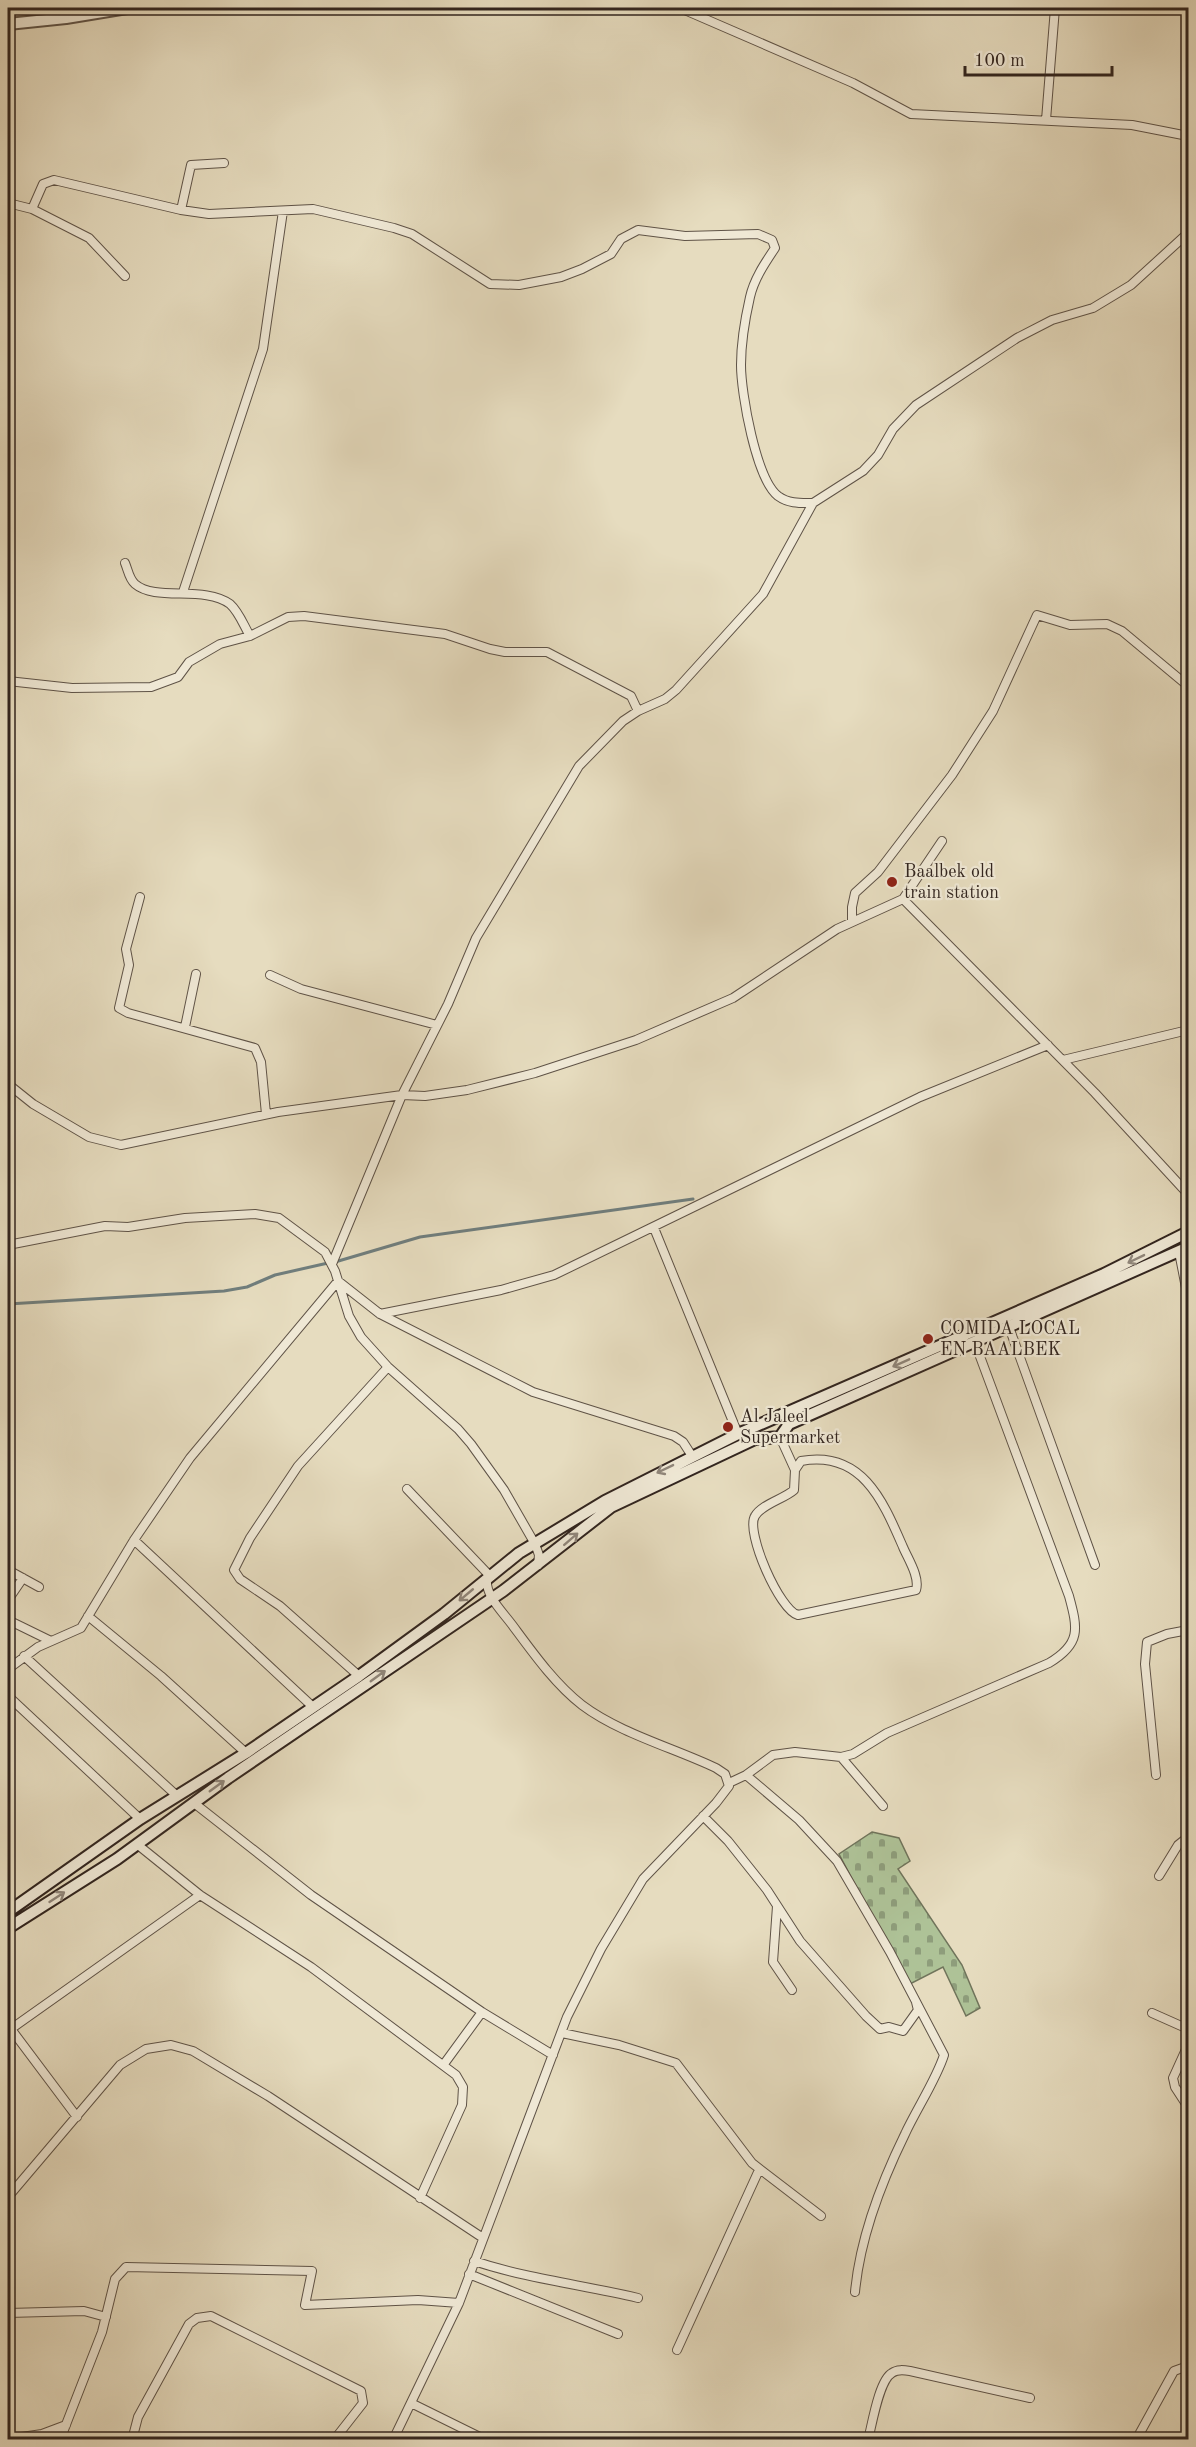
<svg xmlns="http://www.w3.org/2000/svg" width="1196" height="2447" font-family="'Old Standard TT',serif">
	<defs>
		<pattern id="cemetery-stones" width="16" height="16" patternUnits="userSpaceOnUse" patternTransform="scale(1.5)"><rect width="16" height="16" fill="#aec297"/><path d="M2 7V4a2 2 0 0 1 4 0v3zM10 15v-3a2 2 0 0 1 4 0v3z" fill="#8e9d7b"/></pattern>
	</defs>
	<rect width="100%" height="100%" fill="#e6dcbf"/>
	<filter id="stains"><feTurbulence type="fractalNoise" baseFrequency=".00333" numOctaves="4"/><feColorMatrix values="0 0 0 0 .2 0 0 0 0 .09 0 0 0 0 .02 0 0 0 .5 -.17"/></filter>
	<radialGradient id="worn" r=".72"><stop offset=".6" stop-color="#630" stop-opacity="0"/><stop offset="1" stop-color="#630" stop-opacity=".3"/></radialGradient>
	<!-- cemetery -->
	<path fill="url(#cemetery-stones)" stroke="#70745b" stroke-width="1.5" d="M872 1832 899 1838 910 1861 898 1869 962 1965 980 2008 966 2016 943 1967 908 1985 839 1854Z"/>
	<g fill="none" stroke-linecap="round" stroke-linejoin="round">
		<!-- stream -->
		<path stroke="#707e7d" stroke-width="3" d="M335 1262 420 1237 693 1199
			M8 1304 224 1291 247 1287 275 1275 328 1263"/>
		<defs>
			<path id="minor" d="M680 8 853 83 911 114 1132 125 1188 136
				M1046 120 1055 8
				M8 203 32 209 43 184 54 180 181 210 209 214 313 209 394 228 412 234 490 284 519 285 561 277 582 269 611 254 621 239 638 230 685 236 758 234 772 240 775 248C765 263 754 279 750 297 745 319 741 343 741 365 741 393 756 479 778 496 789 504 801 503 813 503
				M32 209 89 238 125 276
				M181 210 191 165 224 163
				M125 563C128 570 129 579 135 584 156 602 204 585 230 604 239 612 244 626 250 636
				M183 592 263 349 283 211
				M8 681 72 688 151 687 178 677 189 662 220 644 250 636 288 617 304 616 445 634 490 649 505 652H547L631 696 638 711
				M140 897 126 949 129 965 119 1008 128 1013 255 1048 261 1062 266 1114
				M903 899 1095 1093 1188 1194
				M852 922V907L855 893 878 872 952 775 993 711 1037 615 1070 625 1107 624 1122 631 1188 686
				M270 975 301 989 437 1025
				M185 1027 196 974
				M1063 1060 1188 1030
				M8 1084 33 1104 89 1137 121 1145 278 1112 402 1095 425 1096 467 1090 535 1073 636 1040 733 998 837 929 903 899 942 841
				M654 1228 738 1434
				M8 1245 105 1226 128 1227 185 1218 255 1214 279 1218 325 1252 335 1271 349 1316 361 1337 388 1367 458 1429 471 1444 504 1490 535 1544 539 1555 538 1565
				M1179 1252 1188 1298
				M332 1264 402 1095 448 1004 476 938 579 766 623 721 638 711 665 699 676 690 763 594 813 503 863 471 878 455 893 429 916 405 1017 338 1052 320 1093 308 1131 285 1188 233
				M380 1314 501 1290 554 1275 920 1097 1048 1045
				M1009 1327 1095 1565
				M780 1437 795 1470 794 1490C784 1499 762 1504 755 1516 745 1532 780 1611 798 1615L916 1590C920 1577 908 1559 903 1547 883 1501 862 1450 801 1461L795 1470
				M407 1489 489 1575
				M134 1540 313 1707
				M8 1570 39 1587
				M8 1600 23 1578
				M88 1616 161 1676 246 1753
				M8 1620 51 1641
				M24 1656 176 1795
				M8 1669 38 1647 81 1628 134 1540 190 1458 338 1281 380 1314 533 1392 674 1436 683 1442 692 1456
				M359 1676 280 1606 240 1579 234 1570 250 1538 298 1466 388 1367
				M8 1696 140 1819
				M841 1757 883 1806
				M746 1775 799 1820 837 1861 890 1952 944 2055C937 2078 916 2110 905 2134 881 2183 860 2238 855 2292
				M1156 1775 1145 1664 1147 1642 1167 1634 1188 1630
				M729 1783 746 1775 773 1755 795 1752 841 1757 853 1754 887 1733 1049 1663C1081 1644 1078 1629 1069 1596L975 1343
				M194 1803 311 1895 482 2012 553 2055
				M703 1816 728 1841 767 1890 800 1941 866 2016 880 2029 889 2027 903 2031 918 2010 916 2002
				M138 1845 200 1895 311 1967 456 2075 463 2087 462 2105 420 2198
				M1159 1876 1178 1845 1188 1837
				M777 1906 773 1962 792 1990
				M1152 2013 1188 2029
				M11 2029 77 2117
				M8 2031 200 1895
				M562 2033 619 2045 676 2063 752 2163 821 2216
				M1188 2045 1173 2078 1175 2087 1188 2107
				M444 2064 482 2012
				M8 2197 120 2065 146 2049 171 2045 193 2051 268 2096 483 2238
				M474 2261C528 2279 584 2285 638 2298
				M469 2274 618 2334
				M8 2313 84 2311 106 2317
				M677 2350 759 2170
				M411 2403 486 2440
				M8 2439 42 2434 66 2425
				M60 2440 102 2332 115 2279 126 2267 312 2271 305 2305 418 2300 459 2303
				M132 2440 138 2417 189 2324 197 2318 211 2316 361 2391 363 2403 334 2440
				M393 2440 459 2303 567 2017 601 1949 643 1879 716 1803 729 1786 725 1774 716 1768C674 1748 619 1733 582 1705 555 1684 533 1653 513 1626 503 1612 485 1596 487 1579
				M868 2440C872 2425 879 2380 892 2373 897 2369 904 2370 910 2371L1030 2398
				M1136 2440 1174 2371 1188 2366"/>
			<path id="tertiary" d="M8 24 66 18 127 8"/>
			<path id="secondary" d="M8 1912 140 1819 246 1753 359 1676 444 1614 519 1553 605 1501 738 1434 1104 1274 1188 1232
				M8 1928 117 1859 228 1778 503 1591 611 1507 755 1439 780 1437 789 1424 1188 1247"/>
		</defs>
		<!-- minor casing -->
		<use href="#minor" stroke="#5f5347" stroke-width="10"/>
		<!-- tertiary casing -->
		<use href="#tertiary" stroke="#5f5347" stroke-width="14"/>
		<!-- secondary casing -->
		<use href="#secondary" stroke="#32251f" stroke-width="14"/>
		<!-- minor -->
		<use href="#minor" stroke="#efe8d5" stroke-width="8"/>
		<!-- tertiary -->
		<use href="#tertiary" stroke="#efe8d5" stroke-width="10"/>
		<!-- secondary -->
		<use href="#secondary" stroke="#efe8d5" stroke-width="10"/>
	</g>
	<!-- one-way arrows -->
	<defs><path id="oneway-shaft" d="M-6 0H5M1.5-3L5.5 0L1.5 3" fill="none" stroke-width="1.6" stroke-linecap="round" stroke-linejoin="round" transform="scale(1.5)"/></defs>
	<g stroke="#90867a">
		<use href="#oneway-shaft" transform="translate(1136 1259) rotate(154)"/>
		<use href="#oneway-shaft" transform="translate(901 1363) rotate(156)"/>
		<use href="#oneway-shaft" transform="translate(665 1469) rotate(154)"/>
		<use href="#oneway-shaft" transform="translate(571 1539) rotate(-41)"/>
		<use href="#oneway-shaft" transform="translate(466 1595) rotate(140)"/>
		<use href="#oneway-shaft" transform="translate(378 1676) rotate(-36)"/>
		<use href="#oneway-shaft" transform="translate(217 1786) rotate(-36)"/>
		<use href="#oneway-shaft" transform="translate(57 1897) rotate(-33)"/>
	</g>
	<!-- markers -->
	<g fill="#8f2418" stroke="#efe8d5" stroke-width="2">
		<circle cx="892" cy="882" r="6"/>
		<circle cx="928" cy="1339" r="6"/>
		<circle cx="728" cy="1427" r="6"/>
	</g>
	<g text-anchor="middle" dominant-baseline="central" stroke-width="4.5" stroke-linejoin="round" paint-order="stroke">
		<!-- poi labels -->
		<g font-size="18" fill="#32251f" stroke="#efe8d5" text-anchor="start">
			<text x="904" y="872">Baalbek old<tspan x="904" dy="21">train station</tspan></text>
			<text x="940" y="1329">COMIDA LOCAL<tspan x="940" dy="21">EN BAALBEK</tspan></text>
			<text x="740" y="1417">Al Jaleel<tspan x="740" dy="21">Supermarket</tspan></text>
		</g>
	</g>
	<!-- margin -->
	<rect width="1196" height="2447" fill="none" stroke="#e6dcbf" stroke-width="30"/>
	<rect x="9" y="9" width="1178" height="2429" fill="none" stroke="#32251f" stroke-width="3"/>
	<rect x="15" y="15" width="1166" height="2417" fill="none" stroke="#32251f" stroke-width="1.5"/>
	<!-- scale -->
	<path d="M965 66v9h147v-9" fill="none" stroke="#32251f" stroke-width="3"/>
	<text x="974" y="66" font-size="18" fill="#32251f" stroke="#efe8d5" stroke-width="4.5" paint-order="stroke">100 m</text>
	<rect width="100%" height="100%" filter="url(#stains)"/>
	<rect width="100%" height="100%" fill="url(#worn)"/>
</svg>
